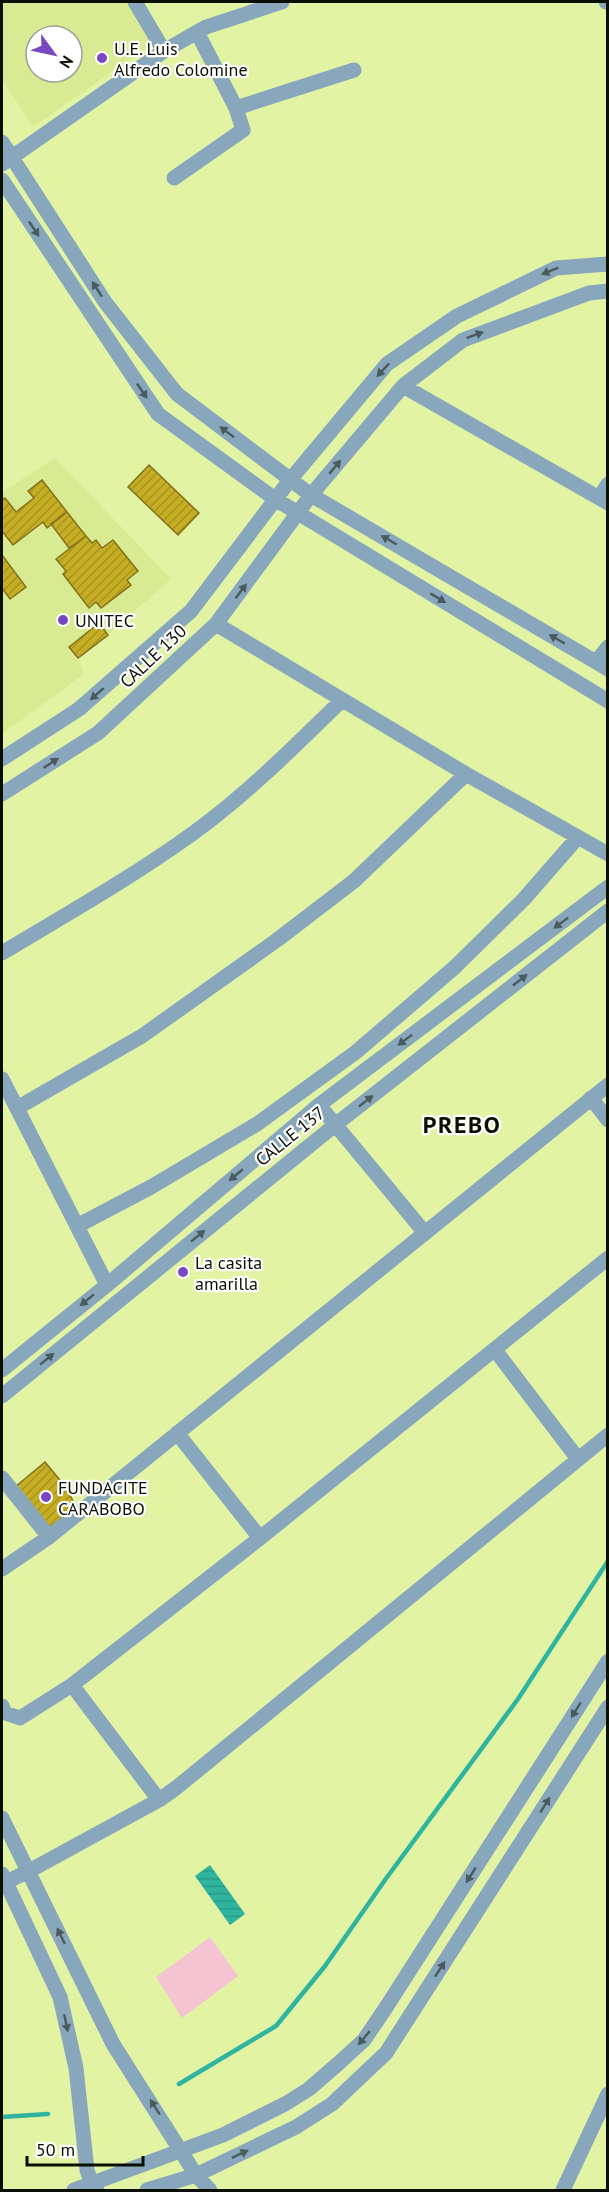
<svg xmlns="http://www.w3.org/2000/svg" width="609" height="2192" font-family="'PT Sans',sans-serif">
	<defs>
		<pattern id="water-rules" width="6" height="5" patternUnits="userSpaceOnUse" patternTransform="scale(1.5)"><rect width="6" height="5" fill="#2fb59f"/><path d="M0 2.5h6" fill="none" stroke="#289a87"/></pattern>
		<pattern id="building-hatch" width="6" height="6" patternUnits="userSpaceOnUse" patternTransform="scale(1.5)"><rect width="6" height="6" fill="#c5ad24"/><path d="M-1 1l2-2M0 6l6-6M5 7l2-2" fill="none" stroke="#a8941f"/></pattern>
	</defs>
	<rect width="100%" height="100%" fill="#e2f4a4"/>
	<!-- built -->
	<path fill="#d8eb93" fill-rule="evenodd" d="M2 2H126L152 44 33 127 2 79ZM36 36H72V72H36Z
		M55 458 171 579 79 660 84 674 2 734V492Z"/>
	<!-- green -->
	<path fill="#f5c4d3" d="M210 1937 238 1976 182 2018 156 1977Z"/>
	<!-- water -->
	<path fill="url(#water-rules)" d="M210 1865 245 1914 230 1925 195 1876Z"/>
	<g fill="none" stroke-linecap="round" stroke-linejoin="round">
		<!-- stream -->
		<path stroke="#2fb59f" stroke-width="4.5" d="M179 2084 276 2026 325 1966 385 1880 518 1699 608 1561
			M2 2117 48 2114"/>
	</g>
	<!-- building -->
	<path fill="url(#building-hatch)" stroke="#82721c" stroke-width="1.5" d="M149 465 199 513 178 535 128 487Z
		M42 480 67 512 47 528 43 522 13 545 2 531V500L5 498 16 512 34 498 28 491Z
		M67 512 86 536 69 548 51 524Z
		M86 536 92 543 96 540 102 548 113 540 138 571 127 580 131 585 101 608 96 602 89 608 63 574 66 571 56 559Z
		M2 555 26 587 10 599 2 588Z
		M99 623 108 635 78 658 69 647Z
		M45 1462 64 1485 76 1506 47 1530 15 1487Z"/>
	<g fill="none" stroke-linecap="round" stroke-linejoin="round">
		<!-- minor -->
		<path stroke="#88a7bd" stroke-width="15" d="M135 2 164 51
			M606 2H608
			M236 108 354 70
			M2 142 105 302 177 394 311 495 608 669
			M2 164 164 51 206 27 282 2
			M174 178 243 130 236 108 197 32
			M2 180 158 414 275 499 608 701
			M403 386 608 503
			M599 498 608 484
			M216 624 466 774 608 854
			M596 662 608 647
			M2 759 79 709 191 611 290 480 387 364 457 316 556 268 608 264
			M2 794 98 733 216 624 311 495 403 386 463 340 589 293 608 291
			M2 953C65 915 131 878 192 834 246 795 294 747 342 700
			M2 1079 107 1285
			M591 1098 608 1120
			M319 1105 425 1233
			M17 1108 142 1036 277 940 354 881 466 774
			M77 1226 151 1187 257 1124 356 1052 455 967 524 899 578 837
			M495 1350 578 1459
			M2 1370 107 1285 319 1105 608 887
			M2 1396 335 1125 608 911
			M177 1433 260 1538
			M2 1478 49 1537
			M2 1569 49 1537 608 1085
			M72 1685 159 1800
			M2 1706 5 1713 20 1718 72 1685 260 1538 608 1258
			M2 1818 113 2044 196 2175 210 2190
			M2 1874 60 1997 76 2068 87 2170 92 2185 97 2190
			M2 1884 29 1871 159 1800 176 1788 608 1435
			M74 2190 223 2135 285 2104 309 2089 340 2062 364 2040 385 2009 608 1661
			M147 2190 196 2175 296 2127 332 2104 386 2053 608 1707
			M563 2190 608 2094"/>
	</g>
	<!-- one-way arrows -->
	<defs><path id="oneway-solid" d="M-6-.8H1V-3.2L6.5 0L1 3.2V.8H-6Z" transform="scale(1.5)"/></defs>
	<g fill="#4a5b5e">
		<use href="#oneway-solid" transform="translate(34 229) rotate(56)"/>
		<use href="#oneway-solid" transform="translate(550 271) rotate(158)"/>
		<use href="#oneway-solid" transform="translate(97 289) rotate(-123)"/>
		<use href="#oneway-solid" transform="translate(475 335) rotate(-20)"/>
		<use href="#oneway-solid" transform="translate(383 370) rotate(133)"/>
		<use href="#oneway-solid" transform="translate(142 391) rotate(56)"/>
		<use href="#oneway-solid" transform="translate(227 432) rotate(-143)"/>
		<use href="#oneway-solid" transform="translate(335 467) rotate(-50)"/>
		<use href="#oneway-solid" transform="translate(389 540) rotate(-150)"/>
		<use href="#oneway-solid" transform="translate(241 591) rotate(-53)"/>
		<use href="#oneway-solid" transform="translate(438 598) rotate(31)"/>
		<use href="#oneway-solid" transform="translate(557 639) rotate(-150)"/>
		<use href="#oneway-solid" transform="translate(97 694) rotate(139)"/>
		<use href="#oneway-solid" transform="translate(51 763) rotate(-33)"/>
		<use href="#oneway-solid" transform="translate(561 923) rotate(143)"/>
		<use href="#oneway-solid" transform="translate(520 980) rotate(-38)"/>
		<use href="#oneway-solid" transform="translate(405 1040) rotate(143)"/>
		<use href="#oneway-solid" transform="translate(366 1101) rotate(-38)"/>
		<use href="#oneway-solid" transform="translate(236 1175) rotate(140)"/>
		<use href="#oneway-solid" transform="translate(198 1236) rotate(-39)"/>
		<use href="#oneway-solid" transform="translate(87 1300) rotate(141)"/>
		<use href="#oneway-solid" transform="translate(47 1359) rotate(-39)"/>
		<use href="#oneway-solid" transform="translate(576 1710) rotate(122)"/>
		<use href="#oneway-solid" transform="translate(545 1805) rotate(-58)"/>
		<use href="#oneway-solid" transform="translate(471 1875) rotate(122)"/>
		<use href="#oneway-solid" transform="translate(61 1936) rotate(-116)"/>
		<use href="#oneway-solid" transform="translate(440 1969) rotate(-57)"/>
		<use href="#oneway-solid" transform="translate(66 2023) rotate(78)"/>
		<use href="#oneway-solid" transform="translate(364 2038) rotate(130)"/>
		<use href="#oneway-solid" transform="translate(155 2107) rotate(-123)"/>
		<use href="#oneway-solid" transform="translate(240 2154) rotate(-25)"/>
	</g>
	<!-- markers -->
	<g fill="#7948c0" stroke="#fff" stroke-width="2">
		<circle cx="102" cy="58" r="6"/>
		<circle cx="63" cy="620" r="6"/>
		<circle cx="183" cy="1272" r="6"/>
		<circle cx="46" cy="1497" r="6"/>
	</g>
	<g text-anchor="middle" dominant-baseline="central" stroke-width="4.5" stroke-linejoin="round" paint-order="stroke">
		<!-- poi labels -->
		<g font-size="18" fill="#0b0f00" stroke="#fff" text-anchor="start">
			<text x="114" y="48">U.E. Luis<tspan x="114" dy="21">Alfredo Colomine</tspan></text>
			<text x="75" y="620">UNITEC</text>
			<text x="195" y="1262">La casita<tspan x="195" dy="21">amarilla</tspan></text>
			<text x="58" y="1487">FUNDACITE<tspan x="58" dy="21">CARABOBO</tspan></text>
		</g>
		<!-- street labels -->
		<g font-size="18" fill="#0b0f00" stroke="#fff">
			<text transform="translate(153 656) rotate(-43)">CALLE 130</text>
			<text transform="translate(290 1136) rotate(-39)">CALLE 137</text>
		</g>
		<!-- district labels -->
		<g font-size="24" font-weight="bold" letter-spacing="1.5" fill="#0b0f00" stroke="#fff">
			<text x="462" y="1124">PREBO</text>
		</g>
	</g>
	<!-- border -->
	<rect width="609" height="2192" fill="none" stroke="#0b0f00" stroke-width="6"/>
	<!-- north arrow -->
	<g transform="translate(54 54) rotate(123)"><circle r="28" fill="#ffffff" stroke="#9d9f99" stroke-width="1.5"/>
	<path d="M0-4.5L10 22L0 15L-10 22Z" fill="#7948c0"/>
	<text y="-9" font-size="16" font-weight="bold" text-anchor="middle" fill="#0b0f00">N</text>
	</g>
	<!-- scale -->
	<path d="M27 2156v9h116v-9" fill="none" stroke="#0b0f00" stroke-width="3"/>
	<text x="36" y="2156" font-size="18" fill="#0b0f00" stroke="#ffffff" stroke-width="4.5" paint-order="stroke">50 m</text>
</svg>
